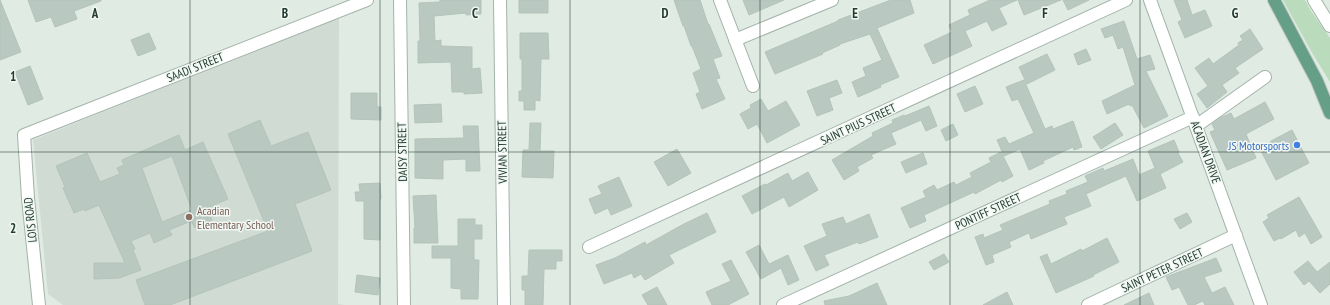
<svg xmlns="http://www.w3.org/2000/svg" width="1330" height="305" font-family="'PT Sans Narrow',sans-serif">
	<rect width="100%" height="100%" fill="#e0ebe4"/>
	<!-- built -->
	<path fill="#cfdbd3" d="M339 17 338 304 345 305H63L48 294 33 140Z"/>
	<!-- green -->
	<path fill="#badcbd" d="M1283 0H1305L1311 11 1330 38V82L1311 51Z"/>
	<!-- building -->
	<path fill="#b9c8c0" stroke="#b3c4ba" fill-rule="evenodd" d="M0 0 21 52 0 60Z
		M28 0H101V1L74 11 77 19 55 27 51 17 36 22Z
		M440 0H481V14L466 15V13L434 16 435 41 441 40V46L472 47V69L480 68 482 93 464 94V92H452L451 62 418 63V41H420L419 3 440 2Z
		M519 0H548V13H519Z
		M674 0H700L708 24H709L722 56 713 59 720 78 716 79 725 99 702 109 696 94 700 92 693 73 701 69 692 46H691L684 26H683Z
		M743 0H784L749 15Z
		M891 0H910L914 13 877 28 899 77 880 85 881 87 858 97 852 82 866 76 863 68 882 60 870 34 840 44V45L822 53 823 54 775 74 765 52 838 21V20Z
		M990 0H1017L999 8 1007 24 992 31 987 21 965 31 972 46 933 64 924 45 952 32 949 25 970 15 968 10Z
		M1018 0H1061L1024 15Z
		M1063 0H1089L1068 10Z
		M1174 0H1187L1192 15 1205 10 1212 26 1185 38 1178 22 1182 20Z
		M1124 21 1137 59 1150 55 1155 69 1146 71 1168 116 1144 128 1132 105 1130 106 1129 104 1107 114 1102 101 1135 85 1123 47 1118 49 1113 35 1105 38 1101 29Z
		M1250 29 1263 49 1235 68 1239 73 1222 85 1227 92 1207 108 1197 94 1208 86 1195 68 1209 58 1213 64 1239 45 1238 43 1243 40 1240 36Z
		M149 33 156 49 138 56 131 40Z
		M520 33H548L549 59H541L540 101 535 100V110H524V101H519V91H522V59H520Z
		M1086 49 1091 60 1078 65 1074 54Z
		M1047 54 1055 70 1027 84 1019 67Z
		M30 66 43 99 28 105 15 72Z
		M837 80 842 93 829 98 833 110 817 116 807 91Z
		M1024 80 1045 129 1052 126 1053 129 1073 121 1082 147 1074 150 1073 147 1043 161 1044 163 1029 170 1020 149 1004 156 997 140 1005 137 1009 144 1034 133 1018 99 1012 101 1006 87Z
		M975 86 983 104 965 112 957 94Z
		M351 93H377V107H381V120L351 119Z
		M761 99 768 111 786 101 800 125 767 143 757 124 748 129 740 114 751 108 750 105Z
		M1265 102 1274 119 1246 134 1256 158 1227 170 1210 132 1215 130 1212 124 1220 118 1231 113 1234 119Z
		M441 104 442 122 415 123 414 105Z
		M929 106 937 126 926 131 921 120 891 133 896 144 871 155 873 158 857 167 859 171 844 180 832 160 873 136 872 133 893 123 892 120 904 115 905 116Z
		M260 120 271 146 308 132 331 190 295 204 312 251 170 305H145L136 280 268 231 228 134Z
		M530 123H541L540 151H554L553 178 522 177 523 150H529Z
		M1115 123 1123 135 1101 149 1093 137Z
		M953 124 958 135 946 141 941 130Z
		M463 126H478L480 171H466V159L443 160V179L415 178V139L464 138Z
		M1292 130 1309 163 1276 180 1261 151 1271 141Z
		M179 135 185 150 203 142 228 199 207 208 212 220 195 228 191 221 169 230 172 235 154 243 150 233 131 241 135 249 133 250 141 270 119 278 94 279V263H125L99 205 85 211 84 209 74 213 63 188 65 187 56 166 87 153 100 182 120 174 117 168 124 165 122 160ZM172 156 192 210 162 222 142 168Z
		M1174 140 1179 152 1178 153 1183 162 1160 174 1166 188 1137 201 1126 176 1110 183 1086 194 1091 206 1064 217 1067 224 1031 239 1029 233 1009 242 1011 247 992 255 994 262 986 265 975 237 983 234 984 238 1003 230 1000 225 1050 204 1049 201 1067 194 1066 191 1088 182 1085 176 1103 168 1104 171 1133 159 1139 175 1155 168 1148 151Z
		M677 149 691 173 668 186 654 162Z
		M1001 152 1013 176 1002 182 1001 180 975 194 974 192 924 215 926 221 910 228 901 208 926 197 923 191 934 185 937 190 954 182 956 185 972 177 970 173 991 162 989 158Z
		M923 153 927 164 906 173 901 162Z
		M808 172 818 190 789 207 784 197 752 214 742 196 765 184 766 185 788 173 792 181Z
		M619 177 632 206 611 215 608 208 595 214 589 199 602 194 598 186Z
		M380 183 381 199H380V240L364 239V201H356L355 192H360L359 184Z
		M436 195 438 243H414V228H415L413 196Z
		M1299 197 1322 237 1311 244 1305 233 1299 237 1296 230 1281 239 1280 238 1274 241 1263 222 1269 218 1267 215Z
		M707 213 716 232 669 255 674 263 645 280 641 274 634 278 632 273 604 284 596 265 615 258 645 242 646 245 682 225Z
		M1187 213 1192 222 1180 229 1174 219Z
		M869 214 878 237 859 244 858 242 824 255 829 265 816 271 804 246 827 236 822 224 843 217 846 224Z
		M458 219H475V225H482V239H474V260H479L478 299H461V289L451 288V258H432V246H458Z
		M1107 238 1119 262 1093 275 1094 276 1056 293 1040 257 1047 254 1051 264 1081 249 1082 251Z
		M759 245 769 264 788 255 799 280 788 285 781 268 761 279 746 252Z
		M529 250H562V261H556V269H544L543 305H525V290H522V276H528Z
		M944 254 949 262 934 270 929 262Z
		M1216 258 1222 271 1204 277 1212 293 1225 287 1234 305H1205L1203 301 1194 305H1188L1179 287 1172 290 1166 277Z
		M731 260 749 294 728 305H712L706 292 731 281 722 264Z
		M1308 261 1317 272 1330 262V284L1320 293 1309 281 1304 285 1294 272Z
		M357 275 380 278 378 295 355 292Z
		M877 283 887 305H825L824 301 849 296Z
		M657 287 667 305H648L642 295Z
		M1007 292 1013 305H983Z
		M1149 293 1154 305H1124Z"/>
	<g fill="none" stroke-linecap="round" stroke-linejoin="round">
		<defs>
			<path id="minor" d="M400 0 404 305
				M500 0 504 305
				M720 0 753 86
				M1150 0 1261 305
				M1314 0 1330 26
				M735 40 832 0
				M1196 126 1265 77
				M589 247 1126 0
				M39 305 28 198 24 135 367 0
				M783 305 1193 117
				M1088 305 1236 235"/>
			<path id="major" d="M1274 0 1317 81 1330 113"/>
		</defs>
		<!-- minor casing -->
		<use href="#minor" stroke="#a3b3aa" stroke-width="14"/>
		<!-- major casing -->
		<use href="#major" stroke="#c1c8c5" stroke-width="14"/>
		<!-- minor -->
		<use href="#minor" stroke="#fff" stroke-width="12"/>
		<!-- major -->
		<use href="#major" stroke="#669f87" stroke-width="12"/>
	</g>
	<!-- grid -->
	<path fill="none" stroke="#213b30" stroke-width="1" stroke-opacity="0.55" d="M190 0V305M380 0V305M570 0V305M760 0V305M950 0V305M1140 0V305M0 152H1330"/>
	<!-- markers -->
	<circle fill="#3f7fe0" stroke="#f1f7f3" stroke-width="1.5" cx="1297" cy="145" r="4"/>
	<circle fill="#8d6e63" stroke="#f1f7f3" stroke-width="1.5" cx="189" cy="217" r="4"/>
	<g text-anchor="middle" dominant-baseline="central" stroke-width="3" stroke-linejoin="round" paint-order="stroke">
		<!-- street labels -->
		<g font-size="12" fill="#213b30" stroke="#f1f7f3">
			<text transform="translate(195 67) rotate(-22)">SAADI STREET</text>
			<text transform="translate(858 124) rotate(-25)">SAINT PIUS STREET</text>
			<text transform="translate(402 152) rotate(-91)">DAISY STREET</text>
			<text transform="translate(502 152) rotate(-91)">VIVIAN STREET</text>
			<text transform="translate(1206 152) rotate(70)">ACADIAN DRIVE</text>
			<text transform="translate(988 211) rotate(-25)">PONTIFF STREET</text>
			<text transform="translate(30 220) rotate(-96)">LOIS ROAD</text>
			<text transform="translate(1162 270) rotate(-25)">SAINT PETER STREET</text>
		</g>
		<!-- shop labels -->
		<g font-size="12" fill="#366cbe" stroke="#f1f7f3" text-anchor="end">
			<text x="1289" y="145">JS Motorsports</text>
		</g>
		<!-- education labels -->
		<g font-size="12" fill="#785e54" stroke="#f1f7f3" text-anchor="start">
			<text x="197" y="210">Acadian<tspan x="197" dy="14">Elementary School</tspan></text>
		</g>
	</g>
	<g font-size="13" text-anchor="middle" font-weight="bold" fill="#213b30" stroke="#f1f7f3" stroke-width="3" stroke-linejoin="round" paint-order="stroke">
		<text x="95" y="18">A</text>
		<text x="285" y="18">B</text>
		<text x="475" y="18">C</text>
		<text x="665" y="18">D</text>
		<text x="855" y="18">E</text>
		<text x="1045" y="18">F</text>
		<text x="1235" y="18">G</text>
		<text x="13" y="81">1</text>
		<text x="13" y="233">2</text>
	</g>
</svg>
